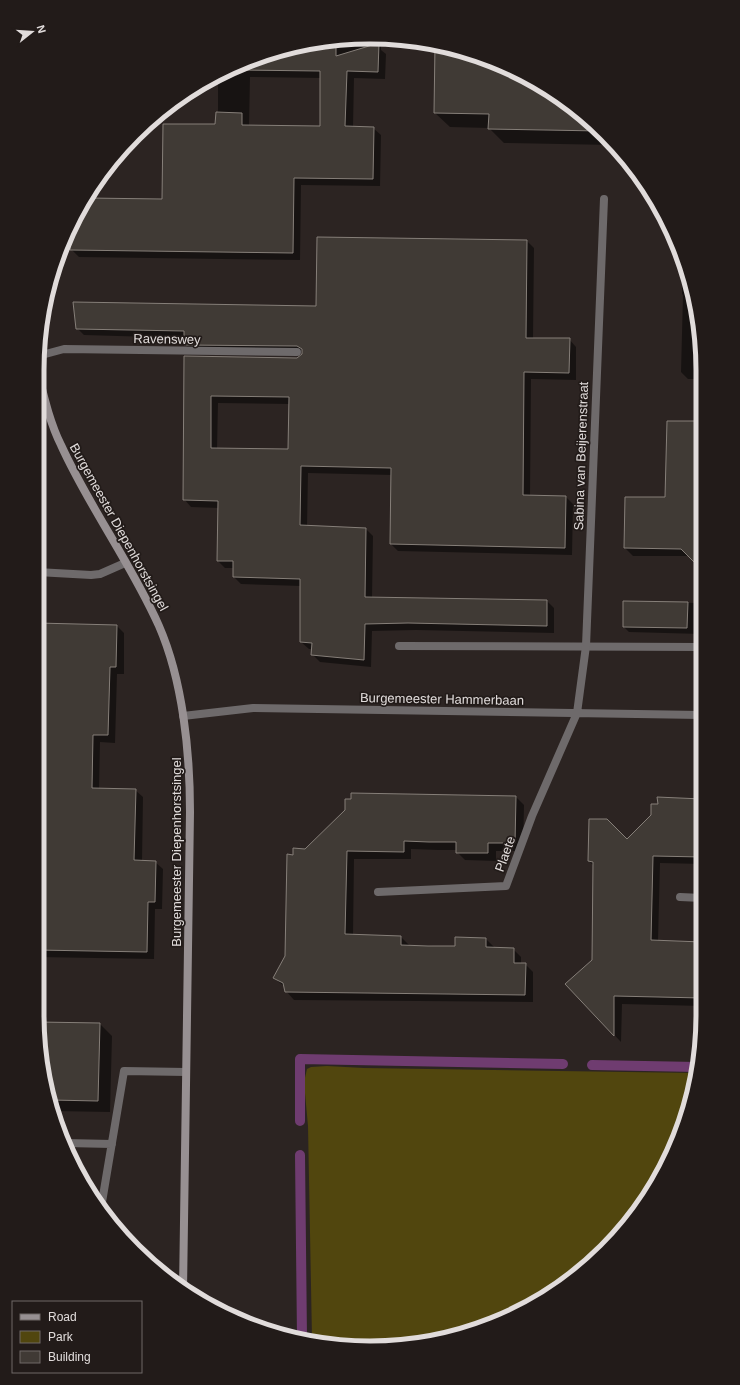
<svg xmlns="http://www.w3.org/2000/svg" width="740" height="1385" font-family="Helvetica,sans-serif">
	<rect width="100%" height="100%" fill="#2c2422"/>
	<!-- green -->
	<path fill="#51460e" d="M327 1066 364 1068 696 1073 692 1101 669 1162 634 1218 590 1265 498 1323 392 1347 312 1339 308 1126 304 1082 307 1069 311 1067Z"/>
	<!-- shadow -->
	<path fill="#0007" fill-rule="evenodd" d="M381 38V50L386 54 385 79 354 78 353 127 373 128 381 135 380 186 301 185 300 260 79 257 71 249 72 222 86 199 163 200 218 126V76H215L263 55 327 40ZM250 77 321 78V127L249 126Z
		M436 45 456 48 589 119 612 145 504 143 489 128 450 127 435 113Z
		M527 241 534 248 533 339H569L576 347V380L531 379 530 496 566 497 573 504 572 555 398 551 391 544 392 475 308 473 307 527 366 529 373 536 372 598 547 601 554 608V633L416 630 372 631 371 667 320 662 312 654V649H309L301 642V586L241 584 234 577V568H225L218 561 219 508 191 507 184 499 185 357 297 358 303 353 193 352 185 345V338L84 335 77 328 317 307ZM218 403 290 404 289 450 217 449Z
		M682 259 700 326V379H688L681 372 683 295 682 294Z
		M668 422H700L701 561 690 556H633L625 548 666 498Z
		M624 602 701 603V634L629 632 624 627Z
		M37 617 38 624 117 626 124 633V674H117L115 743 100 742 99 789 135 790 143 797 142 861 155 862 163 869 162 909H155L154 959 37 957Z
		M516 797 524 805 523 851H496V861L465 860 457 852V850H438L411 849V859H354L353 936 401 937 409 945 456 947V938L486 939 494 947V949H513L521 957V964H525L533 972V1002L294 1000 286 991 285 987 274 978 286 956 294 856 305 850Z
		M702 799V864L660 863 658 941 702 942V1006L622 1004 621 1042 566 984 593 960 594 866 589 861Z
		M38 1023 100 1024 112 1036 110 1112 53 1111Z"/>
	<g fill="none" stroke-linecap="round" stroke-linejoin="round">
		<!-- stream -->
		<path stroke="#6f3c70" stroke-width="10" d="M592 1065 697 1067
			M300 1121V1059L563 1064
			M300 1155 302 1338"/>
	</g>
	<!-- building -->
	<path fill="#403a35" stroke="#867f79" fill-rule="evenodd" d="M379 43 378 72 347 71 345 126 374 127 373 179 294 178 293 253 70 250 71 224 87 198 162 199 163 124H215L216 112 242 113V125L320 126V71L239 70V66L263 55 303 45H336V56Z
		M435 45 456 48 517 71 589 119 600 131 488 129 489 114 434 113Z
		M317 237 527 240 526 338H570L569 373 524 372 523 495 566 496 565 548 390 544 391 468 301 466 300 525 366 528 365 597 547 600V626L408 623 365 624 364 660 311 655 312 643 300 642V579L233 577V561H217L218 501 183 500 184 356 297 358 302 354V349L297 346 184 345V331L76 329 73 302 316 306ZM211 396 289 397 288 449 211 448Z
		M667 421H700L701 569 681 549 624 548 625 497H665Z
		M623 601 688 602 687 628 623 627Z
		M37 623 117 625 116 667H110L108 735H93L92 788 136 789 134 860 156 861 155 902H148L147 952 37 950Z
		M351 793 516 796 515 843H488V853H456V842H429L404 841V852L347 851 345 934 401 936V945L428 946H455V937L486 938V947L514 948V963H526L525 995 285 992 283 983 273 978 285 956 287 854 293 855V848L305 849 345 810V799H351Z
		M657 797 702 799V857L653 856 651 940 702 942V998L614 996V1036L565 984 592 960 593 862 588 861 589 819H607L627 839 651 815V804H658Z
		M38 1022 100 1023 98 1101 51 1100Z"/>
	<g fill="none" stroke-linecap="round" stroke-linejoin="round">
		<!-- lane -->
		<path stroke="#6e6a6b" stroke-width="8" d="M110 163V162
			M38 356 64 349 297 352
			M399 646 701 647
			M66 1143 112 1144
			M101 1208 124 1071 186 1072"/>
		<!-- street -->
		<path stroke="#6e6a6b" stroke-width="8" d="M37 572 91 575 100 574 125 563
			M183 716 253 708 701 715
			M378 892 506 886 532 816 577 713 586 646 604 199
			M680 897 702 898"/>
		<!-- secondary -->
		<path stroke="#979092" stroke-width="8" d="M38 373C44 397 50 423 61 445 89 507 131 563 159 626 183 681 190 753 190 812L183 1290"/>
	</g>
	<g text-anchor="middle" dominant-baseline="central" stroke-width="3.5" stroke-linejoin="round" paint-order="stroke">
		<!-- street labels -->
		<g font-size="13" fill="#e1dcdb" stroke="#221b19">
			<text transform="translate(167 339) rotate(1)">Ravenswey</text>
			<text transform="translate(581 456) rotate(-88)">Sabina van Beijerenstraat</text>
			<text transform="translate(119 527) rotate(61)">Burgemeester Diepenhorstsingel</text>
			<text transform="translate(442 699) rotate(1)">Burgemeester Hammerbaan</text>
			<text transform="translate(176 852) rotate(-90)">Burgemeester Diepenhorstsingel</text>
			<text transform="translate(505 854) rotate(-70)">Plaete</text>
		</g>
	</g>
	<!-- crop -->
	<path d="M0 0H740V1385H0ZM370 44H370A326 326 0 0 1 696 370V1015A326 326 0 0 1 370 1341H370A326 326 0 0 1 44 1015V370A326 326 0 0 1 370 44Z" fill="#221b19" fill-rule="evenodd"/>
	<path fill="none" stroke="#e1dcdb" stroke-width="5" d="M370 44H370A326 326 0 0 1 696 370V1015A326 326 0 0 1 370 1341H370A326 326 0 0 1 44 1015V370A326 326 0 0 1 370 44Z"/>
	<!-- legend -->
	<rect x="12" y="1301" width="130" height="72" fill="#221b19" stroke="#6e6867"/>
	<rect x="20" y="1314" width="20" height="6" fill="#979092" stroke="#6e6867"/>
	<text x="48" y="1321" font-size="12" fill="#e1dcdb">Road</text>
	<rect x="20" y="1331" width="20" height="12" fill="#51460e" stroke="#6e6867"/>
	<text x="48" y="1341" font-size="12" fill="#e1dcdb">Park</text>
	<rect x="20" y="1351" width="20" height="12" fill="#403a35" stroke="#6e6867"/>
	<text x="48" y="1361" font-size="12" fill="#e1dcdb">Building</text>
	<!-- north arrow -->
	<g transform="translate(32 32) rotate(73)" stroke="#221b19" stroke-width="3" paint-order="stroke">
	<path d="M0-3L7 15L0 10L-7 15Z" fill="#e1dcdb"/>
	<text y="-6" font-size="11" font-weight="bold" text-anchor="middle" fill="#e1dcdb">N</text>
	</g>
</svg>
